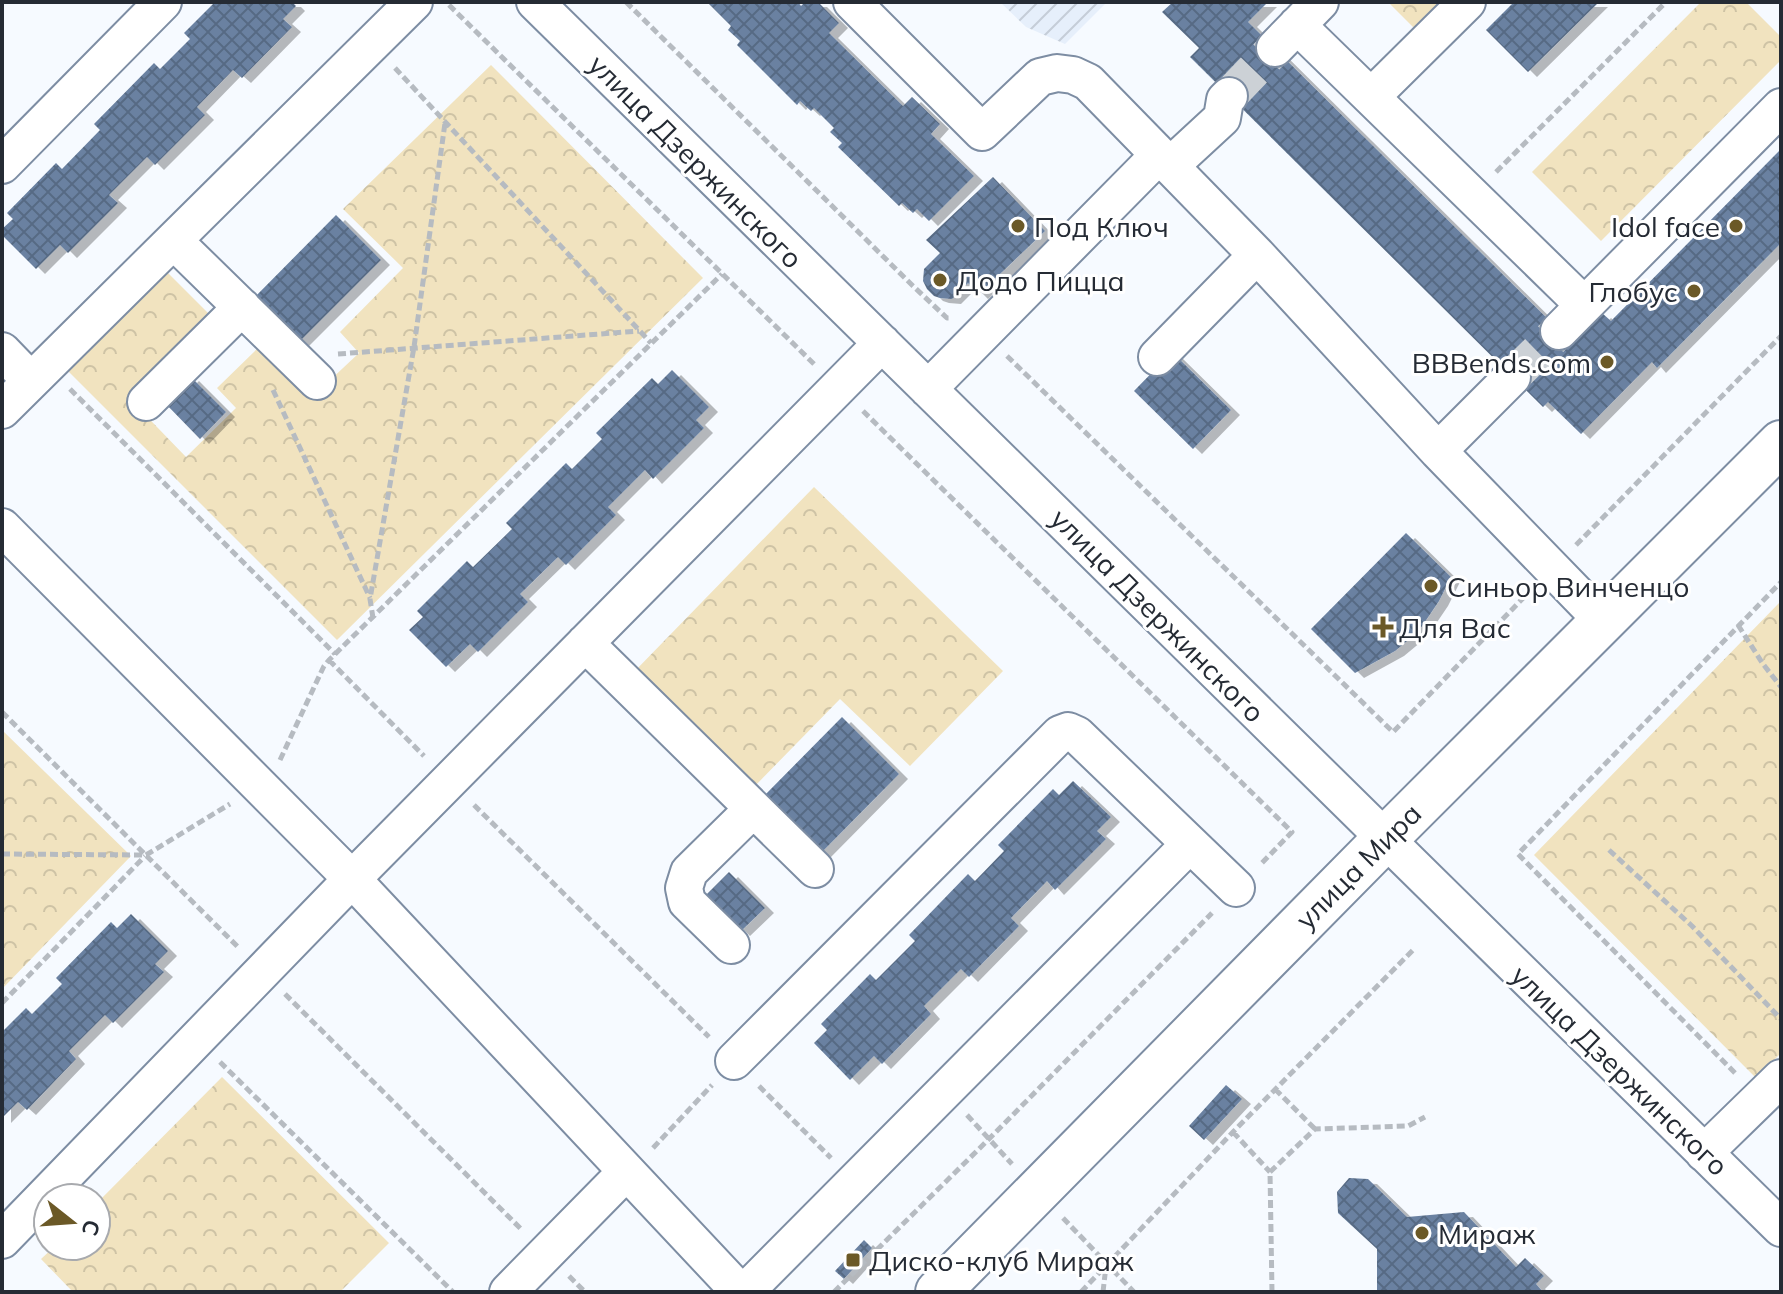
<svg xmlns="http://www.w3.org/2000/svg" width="1783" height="1294" font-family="Mulish,sans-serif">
	<defs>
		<pattern id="industrial-furrows" width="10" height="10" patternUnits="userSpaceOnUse" patternTransform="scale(2)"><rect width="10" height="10" fill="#e6effb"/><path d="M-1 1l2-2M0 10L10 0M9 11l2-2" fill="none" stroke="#c5cdd8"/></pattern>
		<pattern id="park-crowns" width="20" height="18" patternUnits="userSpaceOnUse" patternTransform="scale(2)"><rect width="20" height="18" fill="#f1e3bf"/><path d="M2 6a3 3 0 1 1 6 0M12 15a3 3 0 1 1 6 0" fill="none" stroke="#cec3a5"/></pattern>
		<pattern id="building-cross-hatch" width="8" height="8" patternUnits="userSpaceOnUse" patternTransform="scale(2)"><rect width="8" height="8" fill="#6a81a1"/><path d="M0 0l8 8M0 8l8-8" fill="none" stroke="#576a84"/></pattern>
		<filter id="shadow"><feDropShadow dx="9" dy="5" stdDeviation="0" flood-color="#0004"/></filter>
	</defs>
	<rect width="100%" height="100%" fill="#f6faff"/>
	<!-- industrial -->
	<path fill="url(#industrial-furrows)" d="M1000 2H1107L1065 44 1026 27Z"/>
	<!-- park -->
	<path fill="url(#park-crowns)" d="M1388 2H1448L1418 32Z
		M1701 2H1746L1781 37V60L1601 241 1532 172Z
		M491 65 703 278 337 640 65 368 165 270 209 314 127 396 186 457 236 408 217 388 261 345 311 398 359 353 340 332 403 268 343 209Z
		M814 487 1003 671 910 766 840 699 751 790 632 674Z
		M1781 601V1053L1756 1078 1534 855Z
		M2 730 131 856 2 989Z
		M222 1077 389 1243 340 1292H73L41 1259 55 1246H96V1204Z"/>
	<!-- building -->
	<path fill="url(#building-cross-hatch)" filter="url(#shadow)" d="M215 2H292L296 6 283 19 292 27 242 78 233 70 197 107 205 115 155 165 147 157 109 195 118 203 68 253 60 245 36 269 2 235V229L13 219 7 213 56 163 62 169 100 130 94 124 154 63 160 69 190 39 184 33Z
		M707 2H798L801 6 805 2H818L839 23 829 33 903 106 912 97 940 124 931 134 974 176 929 221 917 209 913 213 902 203 899 206 838 147 842 143 830 132 834 128 814 108 811 111 800 101 797 105 737 45 740 41 728 30 731 26Z
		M1173 2H1268L1248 22 1572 343 1602 313 1611 321 1781 149V243L1657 368 1652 362 1581 434 1548 402 1543 407 1190 57 1199 48 1162 12Z
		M1514 2H1599L1528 72 1486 30Z
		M993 177 1045 231 979 294 968 283 952 299 940 298 934 296 927 289 923 281 924 269 940 253 926 240Z
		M336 215 381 260 295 346 250 302Z
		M1172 352 1231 410 1193 449 1134 391Z
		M672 370 709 407 696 420 704 428 653 479 645 470 608 507 616 515 566 565 558 557 520 594 528 602 478 652 470 644 446 667 409 630 423 617 417 611 467 561 473 567 512 529 506 523 566 463 572 469 602 439 596 433 652 378 658 384Z
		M190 376 226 412 200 439 164 402Z
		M1406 533 1451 577 1439 601 1418 632 1395 651 1355 673 1311 629Z
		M842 717 899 774 821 853 764 796Z
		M1073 781 1111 817 1097 831 1106 839 1055 890 1047 881 1011 918 1019 926 969 977 961 969 924 1006 931 1014 882 1064 874 1056 850 1080 814 1043 827 1030 821 1024 870 974 876 980 915 941 909 935 968 874 975 881 1004 851 998 845 1053 789 1059 795Z
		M729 872 765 908 741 931 706 895Z
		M131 914 168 951 155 964 164 972 113 1023 105 1015 69 1051 76 1059 27 1110 18 1102 2 1118V1032L26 1008 32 1014 62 984 56 978 111 922 117 928Z
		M1226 1085 1242 1099 1204 1140 1189 1126Z
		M1349 1178 1368 1179 1407 1217 1464 1212 1516 1267 1525 1258 1544 1276 1536 1284 1543 1292H1377V1249L1338 1213 1337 1192Z
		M864 1240 872 1248 844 1279 835 1271Z"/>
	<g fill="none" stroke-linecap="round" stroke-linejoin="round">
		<!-- minor-tunnel -->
		<path stroke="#ccd1d6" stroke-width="36" stroke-dasharray="36 18" stroke-linecap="butt" d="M1229 96 1275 48
			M1512 377 1559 331"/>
		<defs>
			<path id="minor" d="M535 2 1781 1228
				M852 2 982 132 1040 77 1057 73 1073 75 1088 82 1257 255 1438 451 1602 620
				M1297 25 1584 305
				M1275 48 1320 2
				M1371 97 1467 2
				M2 165 163 2
				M1170 166 1222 118 1225 100 1229 96
				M174 241 317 381
				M1559 331 1781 107
				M2 351 31 381
				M1157 357 1257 255
				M928 389 1159 155
				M146 402 242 307
				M2 410 414 2
				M1438 451 1512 377
				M2 527 352 879 740 1292
				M585 643 815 869
				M731 945 687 902 684 888 689 872 753 809
				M734 1061 1060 734 1068 731 1077 735 1236 888
				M1704 1153 1781 1078
				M2 1240 352 879 882 343
				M508 1292 626 1172
				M745 1292 1190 844"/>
			<path id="major" d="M938 1292 1385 839 1781 443"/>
		</defs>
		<!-- minor casing -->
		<use href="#minor" stroke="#7d8da3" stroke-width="40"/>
		<!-- major casing -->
		<use href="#major" stroke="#7d8da3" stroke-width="48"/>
		<!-- path -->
		<path stroke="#b6bbc1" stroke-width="5" stroke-dasharray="8 4" stroke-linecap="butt" d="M626 2 913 286 947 318H951
			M449 5 815 365
			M395 68 651 343
			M1496 172 1666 2
			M338 354 639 331
			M1007 356 1393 732 1529 592
			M70 389 335 654
			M273 390 370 598
			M863 411 1292 832 1261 864
			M1576 545 1781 336
			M373 618 370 599 414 347 445 123
			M1738 625 1763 664 1781 687
			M329 660 424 756
			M2 712 238 947
			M280 760 324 666 329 660 722 274
			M474 805 709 1037
			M1609 850 1692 926 1781 1019
			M2 854 146 855 230 804
			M285 994 522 1230
			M2 1003 145 856
			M220 1062 453 1292
			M1735 1073 1518 854 1781 582
			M759 1086 831 1158
			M1275 1089 1315 1129
			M967 1115 1012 1164
			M1233 1132 1270 1172
			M653 1148 712 1085
			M1063 1218 1134 1292
			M569 1276 585 1292
			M834 1292 989 1139 1212 913
			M1081 1292 1233 1132 1414 949
			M1103 1292 1106 1266
			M1272 1292 1270 1172 1315 1129 1408 1126 1425 1117"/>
		<!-- minor -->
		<use href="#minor" stroke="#fff" stroke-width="36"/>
		<!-- major -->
		<use href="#major" stroke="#fff" stroke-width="44"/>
	</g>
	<!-- markers -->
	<g fill="#6b5927" stroke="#fff" stroke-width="3">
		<circle cx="1018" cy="226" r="8"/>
		<circle cx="1736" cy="226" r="8"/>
		<circle cx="940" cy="280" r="8"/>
		<circle cx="1694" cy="291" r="8"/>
		<circle cx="1607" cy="362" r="8"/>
		<circle cx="1431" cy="586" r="8"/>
		<path d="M1379 615h8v8h8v8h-8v8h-8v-8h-8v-8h8z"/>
		<circle cx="1422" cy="1233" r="8"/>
		<rect x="845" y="1252" width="16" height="16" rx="4"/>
	</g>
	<g text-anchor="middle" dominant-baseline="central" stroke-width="6" stroke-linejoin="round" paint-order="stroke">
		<!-- street labels -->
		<g font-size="28" fill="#252b34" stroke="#fff">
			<text transform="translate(696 161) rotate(45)">улица Дзержинского</text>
			<text transform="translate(1158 615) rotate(45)">улица Дзержинского</text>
			<text transform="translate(1358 866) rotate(-45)">улица Мира</text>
			<text transform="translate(1620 1070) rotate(44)">улица Дзержинского</text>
		</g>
		<!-- poi labels -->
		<g font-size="28" fill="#252b34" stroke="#fff" text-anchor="start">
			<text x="1034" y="226">Под Ключ</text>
			<text x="1720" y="226" text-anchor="end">Idol face</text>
			<text x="956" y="280">Додо Пицца</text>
			<text x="1678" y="291" text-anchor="end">Глобус</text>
			<text x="1591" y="362" text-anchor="end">BBBends.com</text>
			<text x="1447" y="586">Синьор Винченцо</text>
			<text x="1399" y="627">Для Вас</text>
			<text x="1438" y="1233">Мираж</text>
			<text x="869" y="1260">Диско-клуб Мираж</text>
		</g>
	</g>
	<!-- border -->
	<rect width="1783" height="1294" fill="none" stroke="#252b34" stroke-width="8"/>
	<!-- north arrow -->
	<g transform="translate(72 1222) rotate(107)"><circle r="38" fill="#ffffff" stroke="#a8aaae" stroke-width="2"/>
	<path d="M0-6L14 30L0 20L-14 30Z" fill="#6b5927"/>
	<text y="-12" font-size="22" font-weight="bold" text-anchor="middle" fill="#252b34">С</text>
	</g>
</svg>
